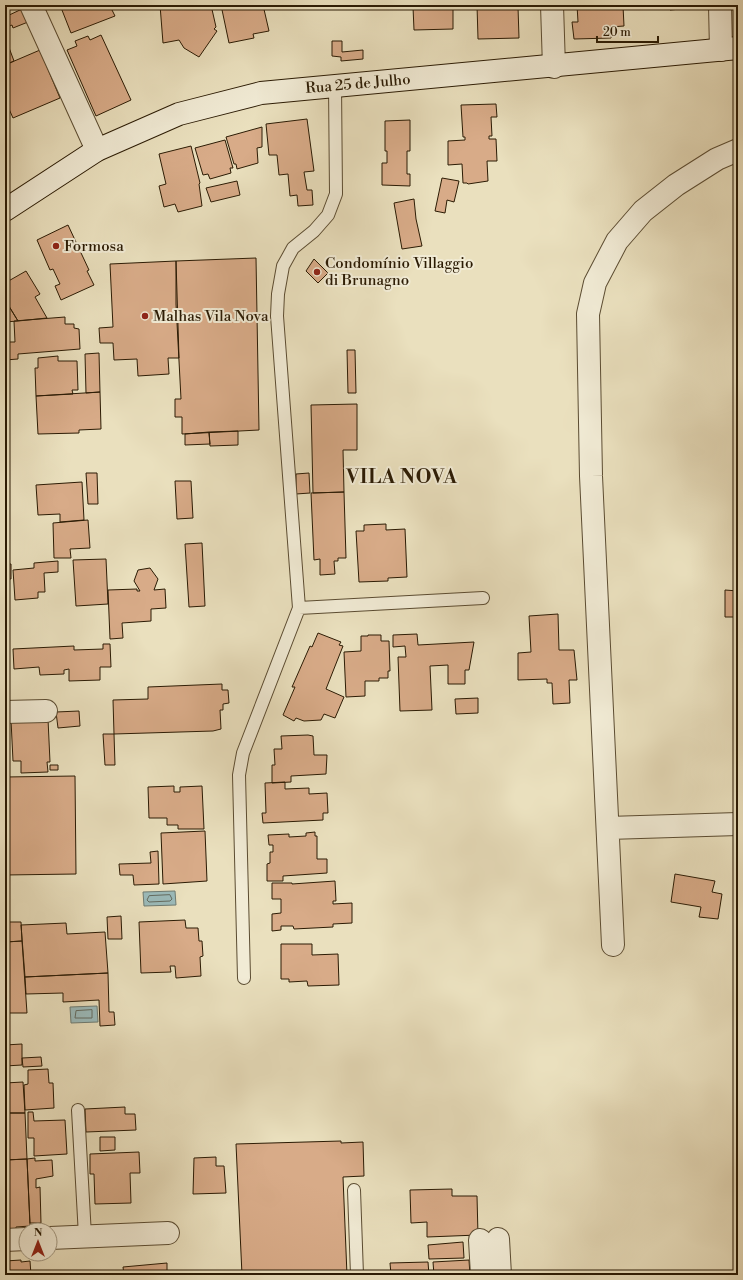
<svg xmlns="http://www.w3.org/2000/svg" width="743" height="1280" font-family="'Libre Bodoni',serif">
	<rect width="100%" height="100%" fill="#eae0be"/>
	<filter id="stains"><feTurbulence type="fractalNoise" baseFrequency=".005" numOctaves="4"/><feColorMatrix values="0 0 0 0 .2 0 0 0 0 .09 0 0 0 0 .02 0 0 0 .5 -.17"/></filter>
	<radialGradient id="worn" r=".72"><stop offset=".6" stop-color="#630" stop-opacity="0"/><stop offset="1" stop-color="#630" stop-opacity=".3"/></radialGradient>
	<!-- water -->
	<path fill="#9bbbbb" stroke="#6e7b72" d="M175 891 176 905 144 906 143 892Z
		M97 1006 98 1022 71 1023 70 1007Z"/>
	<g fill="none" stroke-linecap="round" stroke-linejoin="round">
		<!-- shore -->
		<path stroke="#636b60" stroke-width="1" d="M170 895 172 899 170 901 149 902 147 900 149 896Z
			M92 1010V1018H75L76 1011Z"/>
	</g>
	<!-- building -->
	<path fill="#d8ab88" stroke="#2b1b04" d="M5 5H11L12 6 5 9Z
		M60 5H112L110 6 115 16 71 33Z
		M160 5H211L216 27 214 29 217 31 199 57 184 48 179 40 163 43Z
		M221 5H263L269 31 253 34 254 38 229 43Z
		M423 5H453V29L414 30 413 7H423Z
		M477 5H507V7H518L519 38 478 39Z
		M577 5H638L623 6 624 26 610 27 611 38 574 39 572 22H578Z
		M647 5H703V7L670 10 669 8 647 9Z
		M22 9 28 22 13 28 12 25 5 28V17Z
		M101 35 131 100 96 116 67 50 77 46 75 41 88 36 90 40Z
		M5 37 14 61 5 65Z
		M332 41H342V52L363 50V59L341 61V57L332 56Z
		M40 50 60 98 13 118 5 100V65Z
		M496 104 497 117H491L492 136H489V139H496L497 161H487L488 181 468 184 467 183H463L462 164 448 165V141L465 140V137H463L461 105Z
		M307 119 314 171 304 172 307 190H312L313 205 298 206 297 195 290 196 288 174 279 175 277 155H269L266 124Z
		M410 120V151H407V174H410V186L382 185V163H387V151H385V121Z
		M262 127V147L257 148 258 163 237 169 236 164H234L226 137Z
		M225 140 233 168H230L231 173 210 179 208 174 203 175 195 148Z
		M191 146 200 183 199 184 202 206 178 212 175 204 164 207 159 186 166 184 159 154Z
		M442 178 459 181 454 202 447 200 445 213 435 211Z
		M237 181 240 195 211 202 206 188Z
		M414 199 416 219 422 246 402 249 394 203Z
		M68 225 89 270 87 271 94 285 61 300 55 286 60 284 53 269 50 270 37 240Z
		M256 258 259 430 182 434V417H175V399H181L176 304V261Z
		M314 259 328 273 318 283 306 271Z
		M176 261 179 358H168L169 374 138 376 137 359 114 360 113 343H100L99 328 113 327 110 264Z
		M26 271 40 294 35 297 47 318 18 321 5 300V283Z
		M5 300 12 311 18 321 5 322Z
		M65 317V324H74V328L79 329 80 349 18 354V359L5 360V335H7V342H15L14 321Z
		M347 350H355L356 393H348Z
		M99 353 100 392 86 393 85 354Z
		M58 356V361H77L78 390H72L73 394 36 396 35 368H38V358Z
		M100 392 101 429 79 430V433L38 434 36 396Z
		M357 404V450H343L344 492 313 493 311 405Z
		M238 431V445L210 446 209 432Z
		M209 432 210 444 185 445V434Z
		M86 473H97L98 504H88Z
		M309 473 310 493 296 494V474Z
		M175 481H191L193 518 177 519Z
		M82 482 84 520 60 522V514L38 515 36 485Z
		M344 492 346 558H338V561H334L335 574 320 575V559L314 560 311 493Z
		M88 520 90 548 70 549 71 558H54L53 523Z
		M386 524V530L405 529 407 577 388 578V581L359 582 356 531H364V525Z
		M202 543 205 606 189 607 185 544Z
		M106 559 108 604 76 606 73 560Z
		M58 561V572L44 573 45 592H38V598L15 600 13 570 34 568V563Z
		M5 564H11V579H5Z
		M150 568 158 579 154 590 165 589 166 608 151 609V621L122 623 123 638 110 639 108 590 137 589V591H140L134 581 138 570Z
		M725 590 738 591V617H725Z
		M558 614 559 650H574L577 680H569L570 703 553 704 552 683H547V679L518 680V653L531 652 529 616Z
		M318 633 341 642 339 645 343 646 326 689 344 697 335 718 324 714 321 720 304 721 296 718 294 721 283 715 295 687H292L310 646 312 647Z
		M417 634 418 645 474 642 469 670H465V684H448V665L430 666 432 710 400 711 398 657H406L405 646 393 647V635Z
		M368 635H381V641H389L390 671H388V678H379V681H365V696L346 697 344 652 361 651V636H368Z
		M103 644H110L111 667H100V680L69 681V669L64 670V674L40 675 39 667 14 669 13 649 74 646V650L103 649Z
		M222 684V690H228L229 703 223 704V710H220L221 729 213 731 114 734 113 700 148 699V687Z
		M478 698V713L456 714 455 699Z
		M79 711 80 726 58 728 56 712Z
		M48 719 50 762H47L48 772 21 773V761H13L11 720Z
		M5 720H7L9 759H5Z
		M103 734H114L115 765H105Z
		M308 735 313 736 314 755H327L326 774 291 776V782L272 783V765H275L274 749H282L281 736Z
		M50 765H58V770H50Z
		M75 776 76 874 5 875V777Z
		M285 782V789L309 788V794L327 793 328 813H323V820L263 823 262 813H266L265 783Z
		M174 786V792H180V787L202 786 204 829H178V825H167V818H149L148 787Z
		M205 831 207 881 163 884 161 833Z
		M315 832V836H317V859H327V873L283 876V881H267V864L270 863V852H273V845H269L268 835 289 834V837L306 836V833Z
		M158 851 159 884 134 885 133 875H120L119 864 151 863 150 852Z
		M675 874 715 881 712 892 722 894 718 919 699 917 701 907 671 902Z
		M335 881 336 901H333V904L352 903V923L333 924V927L294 929 293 926H281V930L272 931V914L281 913V899H272V883H292V884Z
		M121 916 122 939H108L107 917Z
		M185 920 186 928H198L199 941H202L203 956 200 957 201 976 176 978 175 966H170L171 972 141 973 139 922Z
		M5 922H21L22 941 5 942Z
		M66 923 67 934 105 932 108 973 25 977 21 925Z
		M22 941 27 1013H5V942Z
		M281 944H312V955L338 954 339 985 308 986 307 981 289 982V979H281Z
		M108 973 109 1012H114L115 1025 100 1026 99 1000 63 1002V993L26 994 25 977Z
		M22 1044V1065L5 1066V1045Z
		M41 1057 42 1066 23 1067 22 1058Z
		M48 1069 49 1083H53L54 1108 25 1110 24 1085 28 1084V1070Z
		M23 1082 25 1113H5V1083Z
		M125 1107V1114H135L136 1130 86 1132 85 1109Z
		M28 1112H33L34 1121 65 1120 67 1154 34 1156V1138H28Z
		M5 1113H25L27 1159 5 1160Z
		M100 1137H115V1150L100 1151Z
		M341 1141V1143L363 1142 364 1176 343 1177 347 1275H242L236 1144Z
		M139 1152 140 1173H130L131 1203 95 1204 94 1174H90V1154Z
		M216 1157V1166H224L226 1193 193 1194 194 1158Z
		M35 1158V1161L52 1160 53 1176 36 1179V1188L40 1187 41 1223H30L27 1159Z
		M27 1159 30 1226 16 1227V1230L5 1231V1160Z
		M452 1189V1196H477L478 1235 427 1237V1222L411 1223 410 1190Z
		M463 1242 464 1258 429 1259 428 1245Z
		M21 1260V1262L30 1261 31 1275H5V1261Z
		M469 1260 470 1275H434L433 1262Z
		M428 1262 429 1275H391L390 1263Z
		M167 1263V1275H124L123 1267Z"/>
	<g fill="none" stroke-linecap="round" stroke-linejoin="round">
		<defs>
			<path id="lane" d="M299 608 483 598
				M244 978 239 775 243 753 299 608 277 316 278 294 283 266 293 248 314 231 328 215 336 194 335 85
				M78 1110 85 1236
				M354 1190 357 1275"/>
			<path id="street" d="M31 5 97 150
				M552 5 554 67
				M720 5 721 50
				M5 712 46 711
				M608 828 738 824
				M613 945 591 476 588 314 595 283 617 241 643 211 676 185 717 159 738 150
				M50 1238 168 1233
				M498 1239 500 1275
				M5 1240 26 1239
				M480 1240 482 1275"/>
			<path id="secondary" d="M5 210 97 150 179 114 261 93 738 48"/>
		</defs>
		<!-- lane casing -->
		<use href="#lane" stroke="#5b4c32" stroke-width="14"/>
		<!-- street casing -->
		<use href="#street" stroke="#5b4c32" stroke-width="24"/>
		<!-- secondary casing -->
		<use href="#secondary" stroke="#2b1b04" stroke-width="24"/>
		<!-- lane -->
		<use href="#lane" stroke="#f1ebd5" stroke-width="12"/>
		<!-- street -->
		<use href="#street" stroke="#f1ebd5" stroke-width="22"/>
		<!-- secondary -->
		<use href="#secondary" stroke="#f1ebd5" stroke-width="22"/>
	</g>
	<!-- markers -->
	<g fill="#8f2418" stroke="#f1ebd5" stroke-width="1.5">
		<circle cx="56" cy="246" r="4"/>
		<circle cx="317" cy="272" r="4"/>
		<circle cx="145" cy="316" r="4"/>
	</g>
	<g text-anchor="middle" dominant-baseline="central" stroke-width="4" stroke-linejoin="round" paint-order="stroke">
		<!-- street labels -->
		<g font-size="15" fill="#2b1b04" stroke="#f1ebd5">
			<text transform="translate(358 84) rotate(-5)">Rua 25 de Julho</text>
		</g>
		<!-- poi labels -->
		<g font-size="15" fill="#2b1b04" stroke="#f1ebd5" text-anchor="start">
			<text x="64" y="246">Formosa</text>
			<text x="325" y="263">Condomínio Villaggio<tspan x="325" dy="17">di Brunagno</tspan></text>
			<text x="153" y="316">Malhas Vila Nova</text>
		</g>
		<!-- district labels -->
		<g font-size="19" font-weight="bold" letter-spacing="1" fill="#2b1b04" stroke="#f1ebd5">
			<text x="402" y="477">VILA NOVA</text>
		</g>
	</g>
	<!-- margin -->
	<rect width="743" height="1280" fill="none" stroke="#eae0be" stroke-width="20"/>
	<rect x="6" y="6" width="731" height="1268" fill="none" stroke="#2b1b04" stroke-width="2"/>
	<rect x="10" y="10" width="723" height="1260" fill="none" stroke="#2b1b04"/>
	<!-- north arrow -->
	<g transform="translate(38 1242)"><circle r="19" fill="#f1ebd5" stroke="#a29881"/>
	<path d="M0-3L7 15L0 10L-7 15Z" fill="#8f2418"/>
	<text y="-6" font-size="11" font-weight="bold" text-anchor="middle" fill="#2b1b04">N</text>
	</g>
	<!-- scale -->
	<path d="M597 36v6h61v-6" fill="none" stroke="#2b1b04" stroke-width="2"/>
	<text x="603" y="36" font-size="12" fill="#2b1b04" stroke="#f1ebd5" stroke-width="3" paint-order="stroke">20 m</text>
	<rect width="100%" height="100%" filter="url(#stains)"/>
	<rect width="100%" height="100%" fill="url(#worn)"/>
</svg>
